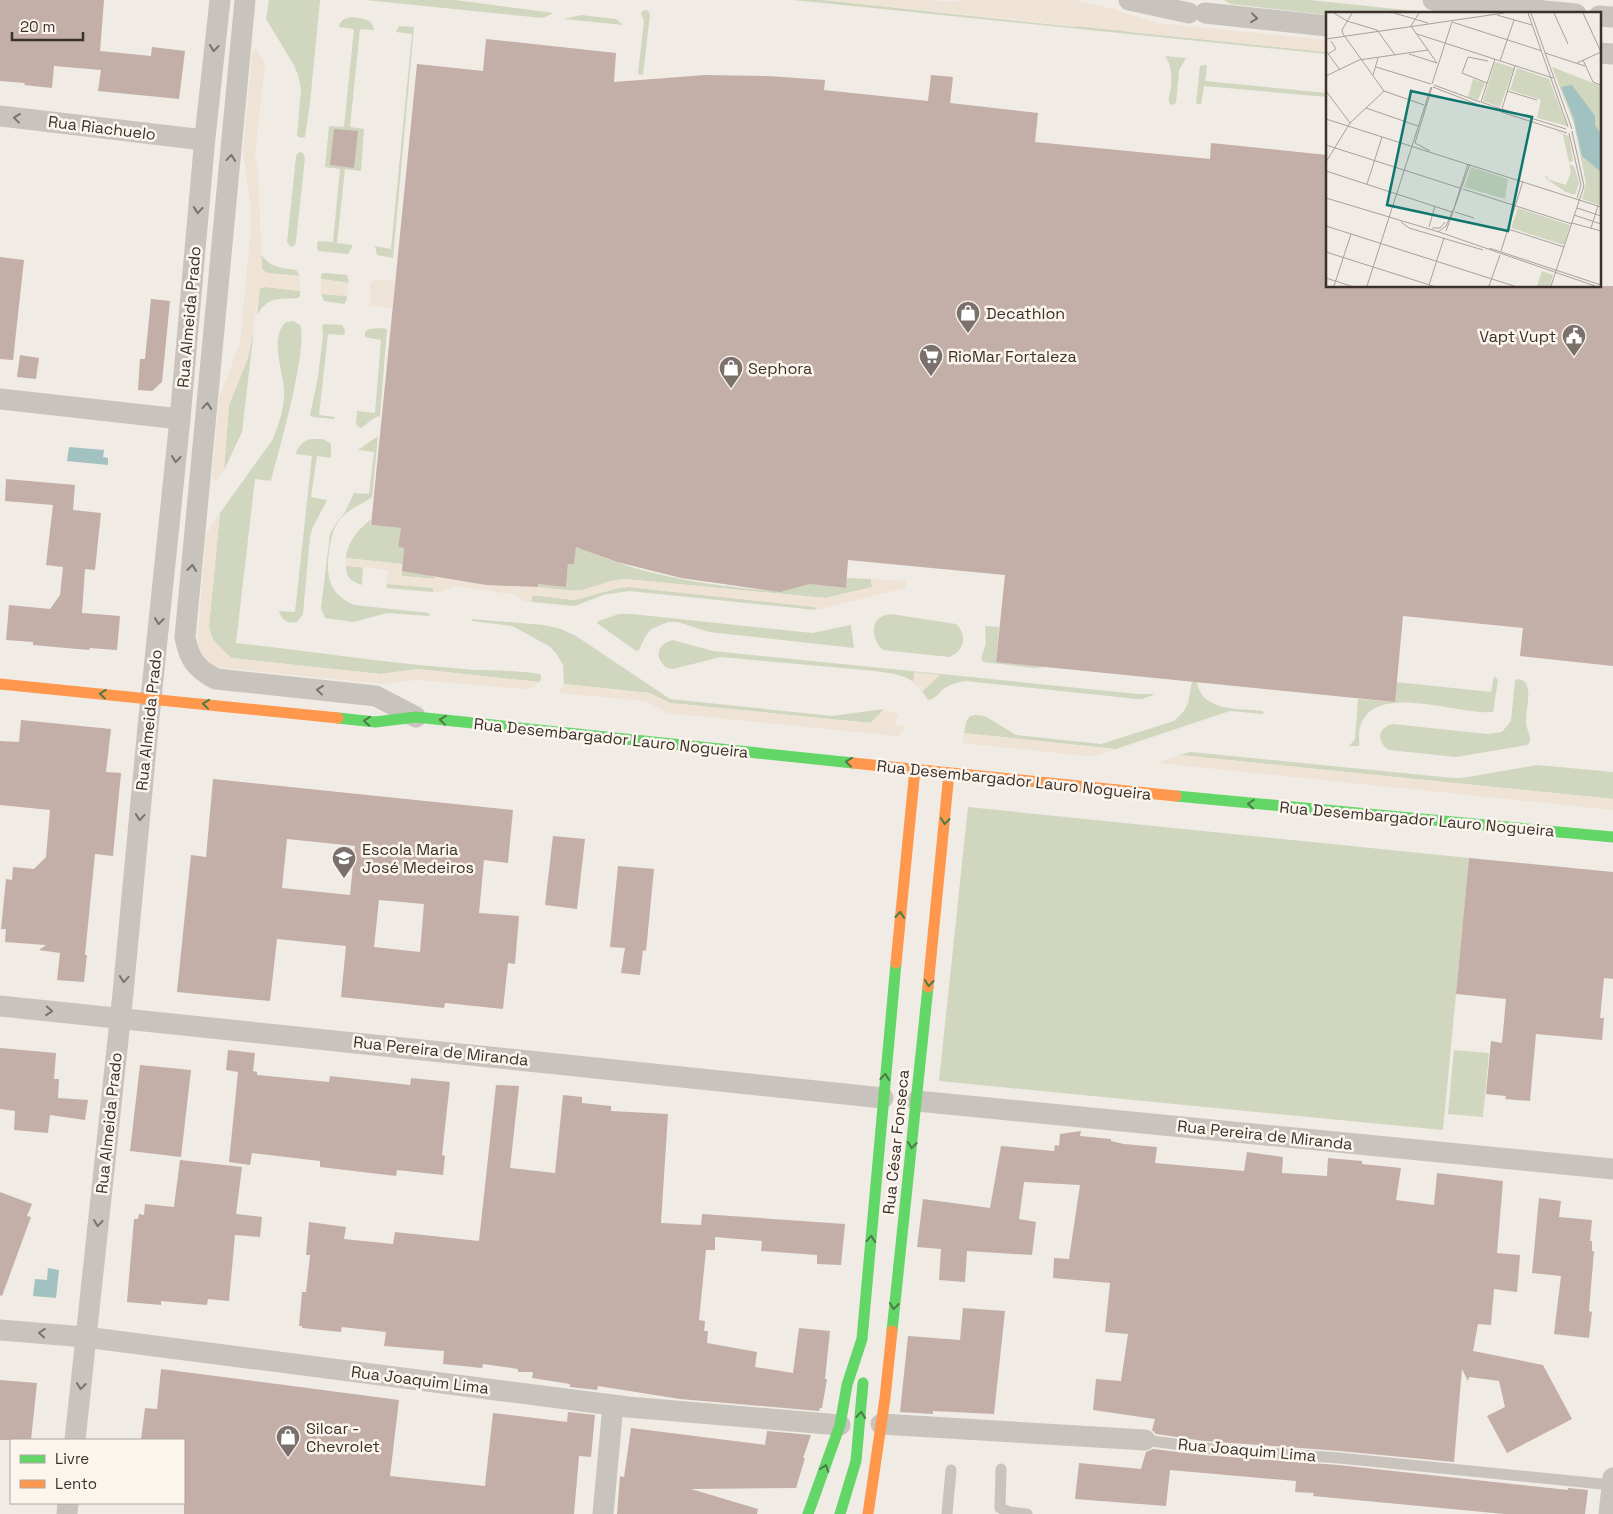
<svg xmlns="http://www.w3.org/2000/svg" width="1613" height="1514" font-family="'Space Grotesk',sans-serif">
	<rect width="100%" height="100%" fill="#f0ebe5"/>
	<!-- green -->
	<path fill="#d1d6bf" d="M269 0H320L310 103 305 137 301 138 297 136 301 89 298 75 294 65 266 19Z
		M366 0H455L554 13 542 18Z
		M793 0H823L1075 27 1076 21 1130 32 1327 52V54Z
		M1224 0H1310L1444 14 1327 15 1230 4Z
		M644 10H647L650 14 643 75 638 74 644 21 641 13Z
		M581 15 616 19 623 25 564 19Z
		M352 17C363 19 372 18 374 30L360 29 350 127 364 129 361 171 345 169 337 243 353 245 348 254 318 251 317 246 318 241 333 242 340 169 325 167 329 126 344 127 354 29 339 27C340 20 345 18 352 17Z
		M399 26 414 27 393 258 377 255 375 246 391 249 412 34 396 32Z
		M1165 56 1186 58 1179 70 1176 103 1173 105 1170 104C1167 98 1170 94 1171 88 1172 76 1172 66 1165 56Z
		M1204 65H1207L1205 81 1327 93V97L1204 86 1201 104H1198L1196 103 1200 66Z
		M300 152 303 153 305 158 296 241 295 245 291 247 287 242 296 157 297 154Z
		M261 254C269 267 281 268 296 270L300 276 267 273 262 269Z
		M325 273 347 275 349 283 321 279V274Z
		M266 287 300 291V296L298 298C279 300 269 295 257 315L260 288Z
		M321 294 347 296 346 302 344 304 324 301Z
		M293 321 300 325C309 346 278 454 271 481L255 479 236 643C315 652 394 664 474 670 485 670 536 671 541 675V679L539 682 418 669 380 674 231 658C220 649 210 640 209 625L220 513 273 439C279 424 285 406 284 390 283 370 269 338 286 322Z
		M325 324 342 325 345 330 344 335 328 334 319 415 335 417 334 419 312 417 310 415 318 377 323 336 322 325Z
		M381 328 387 329 380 416 374 418 361 428 359 427 356 424 357 411 375 413 381 340 365 337V332L369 329Z
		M254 329 242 432 224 470 229 405 248 358Z
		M378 436 372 497C363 504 348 509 340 519 333 528 331 539 329 551 326 576 328 593 354 605L429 613V616L387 613 354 622 325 618 321 608 330 534 336 523 345 512 354 493 369 494 374 452 358 450Z
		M311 439H323L331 444V458L317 456 311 497 327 500 313 527 310 536 303 614 297 622C287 624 282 620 279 611L295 612 312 456 296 454C298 446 303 441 311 439Z
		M371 519 370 525 401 528 398 547 404 548 402 571 430 573V575L435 577V579L401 576V564L346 558C347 542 359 529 371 519Z
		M576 545C637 576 710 586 777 591 789 592 800 585 811 584 822 584 834 587 845 588L847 578 871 579 872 587 826 598 625 579C609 580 597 587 582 590 568 592 552 588 538 587V584L566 587 568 564H574Z
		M346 566 363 567 362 585C351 581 346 578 346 566Z
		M387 584 434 588 433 592 386 588Z
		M629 587 815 607 816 610 629 591 603 595 575 606 531 602 532 595 574 600 619 588Z
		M619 614H632L812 633 851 625 854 648 709 632 678 622H668L651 629 645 637 639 650 636 651 597 623 598 621Z
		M891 614 956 624C968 635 964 652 949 657L883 650C870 638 869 616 891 614Z
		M472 619 544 625 561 629 576 636 670 699 832 716 884 709 871 723 670 703 650 693 564 684 563 665 556 653 549 646 512 626 472 621Z
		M985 626 999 627 996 661 1047 667 1034 668 983 662 981 659 986 643Z
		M673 640 713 651 1138 694H1155L1142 699H1137L965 681C958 682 951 684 945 688 939 692 936 699 928 700 924 695 921 688 916 684 905 674 888 673 875 671L721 657 673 669 667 668C654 658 656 644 673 640Z
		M1494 676 1498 680 1493 712C1459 716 1374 680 1360 727 1358 734 1360 740 1359 746H1349L1355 739 1358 699 1394 702 1396 682 1491 692Z
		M1519 679C1523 680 1526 682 1527 686 1531 697 1525 712 1526 723 1527 730 1531 736 1530 742L1527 745 1456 757 1389 750C1376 741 1377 728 1393 724L1487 734 1502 732 1511 721 1515 680Z
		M1192 682H1197C1201 712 1239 708 1262 711L1264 714 1230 711 1116 749 964 733 966 722 970 716 976 715 984 716 990 719 1016 735 1101 744 1174 721 1184 711 1188 703Z
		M1191 752 1453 778H1462L1537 765 1613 772V799L1179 755Z
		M968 807 1469 858 1443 1130 939 1081Z
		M1454 1050 1489 1053 1483 1117 1448 1114Z"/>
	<!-- plaza -->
	<path fill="#eee3d5" d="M823 0H925L948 2 969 0H1075L1114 9 1156 23 1327 40V52Z
		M256 49 265 63 255 154 258 174 262 269 267 273 300 277V291L266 287 260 288 248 358 229 405 224 470 216 480 212 477 219 398 240 343 250 238V203L243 150 252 55 253 50Z
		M321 279 349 283 347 296 321 294Z
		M375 279 395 281 392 308 370 305V284Z
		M220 513 209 625 210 635 214 641 231 658 380 674 418 669 539 682 532 688 526 689 416 680 383 684 214 667 203 660 197 646 206 535Z
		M346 558 402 564V576L434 579 435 577 486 585 538 587 571 591 583 590 610 581 625 579 826 598 872 587 871 579 906 581 905 588 816 610 815 607 629 587 619 588 574 600 532 595 531 602 524 601 516 595 455 586 440 592H433V588L387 584 388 570 346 566Z
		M914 672 922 673 940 675 922 692 913 682Z
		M564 684 650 693 670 703 871 723 884 709 899 715 894 725 906 726 898 736 667 713 646 701 559 693Z
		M964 733 1112 749H1116L1094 756H1086L981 745 963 743Z
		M1179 755 1613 799V810L1158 763Z"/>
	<!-- water -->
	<path fill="#a1c2c1" d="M69 447 104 450 103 457 108 458V465L67 461Z
		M48 1268 59 1270 56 1298 33 1296 35 1279 47 1280Z"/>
	<!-- building -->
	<path fill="#c3afa7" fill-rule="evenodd" d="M0 0H104L100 51 151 56 152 47 185 51 179 99 98 91 101 70 54 66 52 88 24 85 25 83 0 81Z
		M486 39 616 53 614 82 705 75 768 76 825 80 824 90 928 101 931 75 953 77 950 103 1038 113 1035 142 1210 159 1211 143 1327 155V286H1613V666L1520 656 1523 628 1403 616 1395 702 996 662 1005 575 848 560 846 588 810 584 780 592 681 578 617 562 576 547 574 564H568L566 587 538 584V587L486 585 402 571 404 548 398 547 401 528 371 525 417 64 483 71Z
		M334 129 358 131 354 168 330 165Z
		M0 257 24 260 13 360 0 359Z
		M151 299 170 301 162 382 152 391 138 390 140 359H145Z
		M20 355 39 358 36 379 17 377Z
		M6 479 75 485 73 510 101 513 95 570 85 569 82 613 120 616 117 650 90 648 89 650 66 648 33 645V642L6 640 9 605 50 609 60 595 63 567 46 565 53 505 5 501Z
		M21 720 111 729 106 772 121 773 113 856 95 854 85 955H87L84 982 57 980 60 953 39 950 46 945 5 942 6 929H1L6 879 12 880 13 867 34 869 46 857 50 810 0 805V741L19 742Z
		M213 779 513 810 508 863 484 860 479 913 519 916 515 964 508 963 503 1009 445 1003 444 1008 341 997 346 946 277 939 270 1001 177 992 191 855 206 857ZM287 839 355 846 350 895 282 888ZM379 900 424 904 420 952 374 947Z
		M553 836 585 839 577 909 545 905Z
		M1469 858 1613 872V979L1604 978 1600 1018H1604L1602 1040 1536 1034 1530 1101 1505 1099 1506 1096 1486 1094 1491 1041 1502 1043 1506 999 1456 994Z
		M618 866 654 869 646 951 643 950 640 975 621 973 625 948 610 947Z
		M0 1048 56 1053 54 1079H59L58 1098 88 1100 85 1120 50 1115 48 1133 14 1130 15 1111 0 1109Z
		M228 1050 255 1053 253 1071 257 1072V1075L329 1082 330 1076 410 1085 411 1078 450 1082 442 1155 445 1156 443 1175 397 1170 396 1176 320 1167V1161L252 1153 250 1165 229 1162 238 1072 226 1070Z
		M140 1065 191 1070 181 1157 130 1151Z
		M496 1085 519 1086 510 1168 555 1173 563 1095 582 1097V1103L611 1106V1111L668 1114 661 1223 701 1225 702 1214 845 1224 841 1265 817 1264V1255L761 1251 762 1241 715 1237V1250H706L699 1320 705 1321 704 1331H708L707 1343 757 1352 755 1367 793 1373 799 1328 830 1331 825 1379H827L822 1408H820L819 1411 680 1399 598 1386 597 1390 570 1387V1384L532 1378 533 1372H518V1369L483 1364 482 1368 443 1364 444 1351 384 1346 386 1332 342 1327 341 1332 302 1328V1326H299L302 1292H306L310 1255H306L309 1222 346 1227 344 1239 393 1244 395 1232 479 1241Z
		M1081 1131 1080 1136 1111 1139V1141L1124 1144 1157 1147 1155 1163 1244 1171 1247 1152 1283 1157 1282 1173 1327 1176 1328 1158 1362 1161V1164L1401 1168 1396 1200 1434 1205 1437 1173 1503 1181 1497 1253 1520 1255 1517 1292 1494 1289 1491 1325 1478 1324 1473 1351 1543 1365 1572 1419 1507 1453 1487 1416 1505 1407 1499 1381 1469 1377 1468 1381 1462 1369 1454 1462 1340 1451 1204 1441 1156 1434 1152 1430 1155 1419 1093 1410 1096 1379 1121 1381 1128 1334 1105 1332 1110 1283 1053 1278 1054 1258 1069 1259 1080 1185 1024 1182 1019 1219 1036 1222 1032 1255 967 1251 965 1282 939 1280 941 1249 917 1247 923 1199 990 1208 1001 1146 1054 1151 1055 1145 1059 1146 1060 1134Z
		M180 1160 242 1167 236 1214 262 1217 260 1237 235 1235 229 1301 208 1299 207 1305 161 1301V1305L127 1302 134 1219H138L139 1214 144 1215 145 1204 174 1207Z
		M0 1192 32 1204 27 1216 31 1217 2 1296 0 1295Z
		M1539 1198 1561 1201 1559 1217 1592 1220 1590 1241H1592V1251H1594L1589 1311 1592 1312 1589 1338 1554 1334 1561 1276 1532 1273Z
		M963 1308 1005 1311 994 1414 933 1411V1414L900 1412 908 1336 960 1340Z
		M161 1369 399 1400 390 1476 485 1486 493 1413 567 1422 568 1412 595 1415 591 1457 579 1456 574 1514H184V1440H141L145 1408 157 1409Z
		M0 1380 37 1383 31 1440H0Z
		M631 1428 765 1445 767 1431 811 1435 803 1458H805L796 1488 691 1489 758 1509 757 1514H617L620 1476 624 1477Z
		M1153 1449 1202 1455 1338 1465 1568 1490V1488L1588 1490 1585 1514H1505L1313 1496 1314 1493 1295 1492 1296 1481 1170 1470 1166 1506 1075 1499 1079 1463 1141 1469 1146 1452Z"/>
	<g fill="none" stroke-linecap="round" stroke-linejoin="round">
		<!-- lane -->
		<path stroke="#c9c3be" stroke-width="11" d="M1145 1440 1203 1448 1339 1458 1612 1485
			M1001 1469 1000 1508 1010 1512 1027 1514
			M947 1514 951 1470"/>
		<!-- street -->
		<path stroke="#c9c3be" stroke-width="21" d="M245 0 185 637C189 659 196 669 216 679L376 696 416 717
			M1129 0 1189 13
			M1433 0 1576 14
			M1205 13 1327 26
			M1599 16 1613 17
			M1599 53 1613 54
			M0 116 204 140
			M0 399 180 419
			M0 1006 883 1098
			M917 1101 1613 1169
			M0 1330 85 1337 628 1407 840 1425
			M881 1424 1145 1440
			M75 1440 123 993 148 727 180 419 205 137 220 0
			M67 1514 68 1503
			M603 1514 613 1405
			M1609 1514 1613 1478"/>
		<!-- fast -->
		<path stroke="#63d668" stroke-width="11" d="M338 718 375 722 416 717 853 763
			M1176 796 1613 837
			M892 1331 928 987
			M862 1339 896 963
			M808 1514 840 1425 847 1385 862 1339
			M840 1514 856 1461 863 1383"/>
		<!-- slow -->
		<path stroke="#ff974d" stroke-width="11" d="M0 684 338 718
			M853 763 1176 796
			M896 963 915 769
			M928 987 949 773
			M868 1514 885 1398 892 1331"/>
	</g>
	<!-- one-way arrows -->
	<defs><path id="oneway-chevron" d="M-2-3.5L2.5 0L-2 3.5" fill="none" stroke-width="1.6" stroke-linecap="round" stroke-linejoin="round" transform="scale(1.25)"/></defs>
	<g stroke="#7b726d">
		<use href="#oneway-chevron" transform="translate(1254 18) rotate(6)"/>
		<use href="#oneway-chevron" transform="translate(214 48) rotate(96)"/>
		<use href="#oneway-chevron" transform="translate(17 118) rotate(-173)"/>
		<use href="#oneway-chevron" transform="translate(231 158) rotate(-85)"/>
		<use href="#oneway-chevron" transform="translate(198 210) rotate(95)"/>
		<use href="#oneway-chevron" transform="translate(207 406) rotate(-85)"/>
		<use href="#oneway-chevron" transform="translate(176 459) rotate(96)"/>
		<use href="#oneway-chevron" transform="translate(192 568) rotate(-84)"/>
		<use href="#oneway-chevron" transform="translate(159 621) rotate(96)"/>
		<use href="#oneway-chevron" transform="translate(320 690) rotate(-174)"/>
		<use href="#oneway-chevron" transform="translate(140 817) rotate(95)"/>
		<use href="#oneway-chevron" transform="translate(124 979) rotate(95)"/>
		<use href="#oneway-chevron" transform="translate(49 1011) rotate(5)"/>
		<use href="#oneway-chevron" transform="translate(98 1223) rotate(96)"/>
		<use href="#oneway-chevron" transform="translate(42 1333) rotate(-175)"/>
		<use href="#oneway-chevron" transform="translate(81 1386) rotate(96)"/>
	</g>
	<g stroke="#4d7b46">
		<use href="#oneway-chevron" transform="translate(103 694) rotate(-174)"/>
		<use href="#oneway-chevron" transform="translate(206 704) rotate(-174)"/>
		<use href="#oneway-chevron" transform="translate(443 720) rotate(-174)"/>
		<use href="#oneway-chevron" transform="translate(367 721) rotate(-175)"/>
		<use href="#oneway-chevron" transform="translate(849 762) rotate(-174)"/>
		<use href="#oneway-chevron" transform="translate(1251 804) rotate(-175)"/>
		<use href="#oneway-chevron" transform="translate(945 821) rotate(96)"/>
		<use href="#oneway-chevron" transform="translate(900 915) rotate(-84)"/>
		<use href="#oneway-chevron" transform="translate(929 983) rotate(96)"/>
		<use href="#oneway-chevron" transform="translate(885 1077) rotate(-84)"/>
		<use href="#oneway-chevron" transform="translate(912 1145) rotate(96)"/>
		<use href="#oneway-chevron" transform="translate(871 1239) rotate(-85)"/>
		<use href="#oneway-chevron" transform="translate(894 1306) rotate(96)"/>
		<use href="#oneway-chevron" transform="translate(861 1415) rotate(-84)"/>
		<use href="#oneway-chevron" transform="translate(825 1468) rotate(-71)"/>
	</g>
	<!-- icons -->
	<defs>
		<symbol id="shop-pin" viewBox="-11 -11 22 30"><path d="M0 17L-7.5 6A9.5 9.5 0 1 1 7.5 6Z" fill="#7a716c" stroke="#fbf5ee"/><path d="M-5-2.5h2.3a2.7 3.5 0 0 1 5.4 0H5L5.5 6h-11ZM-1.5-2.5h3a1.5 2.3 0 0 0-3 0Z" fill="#fff"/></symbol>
		<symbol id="civic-pin" viewBox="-11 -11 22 30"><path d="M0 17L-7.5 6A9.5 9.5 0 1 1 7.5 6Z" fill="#7a716c" stroke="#fbf5ee"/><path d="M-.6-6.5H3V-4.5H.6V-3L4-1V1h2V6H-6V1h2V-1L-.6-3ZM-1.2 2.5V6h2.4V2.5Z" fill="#fff"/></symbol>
		<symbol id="supermarket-pin" viewBox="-11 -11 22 30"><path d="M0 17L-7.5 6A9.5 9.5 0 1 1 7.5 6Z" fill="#7a716c" stroke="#fbf5ee"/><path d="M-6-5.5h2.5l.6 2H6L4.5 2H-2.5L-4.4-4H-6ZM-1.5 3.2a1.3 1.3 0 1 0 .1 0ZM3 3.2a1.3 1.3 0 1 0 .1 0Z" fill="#fff"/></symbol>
		<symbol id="school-pin" viewBox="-11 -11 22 30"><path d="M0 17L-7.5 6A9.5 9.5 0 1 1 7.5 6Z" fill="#7a716c" stroke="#fbf5ee"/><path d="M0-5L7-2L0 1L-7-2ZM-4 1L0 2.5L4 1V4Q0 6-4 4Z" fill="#fff"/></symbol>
	</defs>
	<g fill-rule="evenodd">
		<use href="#shop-pin" x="954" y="299" width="28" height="38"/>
		<use href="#civic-pin" x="1560" y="322" width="28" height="38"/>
		<use href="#supermarket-pin" x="917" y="342" width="28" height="38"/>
		<use href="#shop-pin" x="717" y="354" width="28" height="38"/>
		<use href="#school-pin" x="330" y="844" width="28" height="38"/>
		<use href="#shop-pin" x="274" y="1423" width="28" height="38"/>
	</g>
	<g text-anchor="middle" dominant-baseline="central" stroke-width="5" stroke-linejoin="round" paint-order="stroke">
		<!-- street labels -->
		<g font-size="16" fill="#3b302b" stroke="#fbf5ee">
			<text transform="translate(102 128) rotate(7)">Rua Riachuelo</text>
			<text transform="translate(189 317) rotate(-85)">Rua Almeida Prado</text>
			<text transform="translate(149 720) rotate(-84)">Rua Almeida Prado</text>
			<text transform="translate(611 738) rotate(6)">Rua Desembargador Lauro Nogueira</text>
			<text transform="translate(1014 780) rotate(6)">Rua Desembargador Lauro Nogueira</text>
			<text transform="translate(1417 819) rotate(5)">Rua Desembargador Lauro Nogueira</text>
			<text transform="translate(441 1051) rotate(6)">Rua Pereira de Miranda</text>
			<text transform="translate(109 1123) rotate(-84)">Rua Almeida Prado</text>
			<text transform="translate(1265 1135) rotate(6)">Rua Pereira de Miranda</text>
			<text transform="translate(896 1142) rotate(-84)">Rua César Fonseca</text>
			<text transform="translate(420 1380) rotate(7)">Rua Joaquim Lima</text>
			<text transform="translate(1247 1450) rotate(5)">Rua Joaquim Lima</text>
		</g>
		<!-- poi labels -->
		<g font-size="16" fill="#3b302b" stroke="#fbf5ee" text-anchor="start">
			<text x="986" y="313">Decathlon</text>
			<text x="1556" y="336" text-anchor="end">Vapt Vupt</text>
			<text x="948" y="356">RioMar Fortaleza</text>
			<text x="748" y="368">Sephora</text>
			<text x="362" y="849">Escola Maria<tspan x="362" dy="18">José Medeiros</tspan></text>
			<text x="306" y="1428">Silcar -<tspan x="306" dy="18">Chevrolet</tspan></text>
		</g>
	</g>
	<!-- overview -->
	<g transform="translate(1326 12)">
		<rect width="275" height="275" fill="#f0ebe5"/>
		<path d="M169 50 188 56 174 95 157 89ZM226 55 275 74V194L256 187 260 171 248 112ZM191 56 223 67 241 114 211 106 215 88 184 78ZM147 67 159 71 152 88 142 85ZM229 119 243 124 247 149 243 150 237 123ZM243 152 248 154 253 171 249 183 240 180 219 166 222 163 221 167 240 173 245 160ZM145 155 182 167 179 187 138 175ZM192 196 244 213 238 233 185 216ZM216 259 227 263 224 274H211Z" fill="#d1d6bf"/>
		<path d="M246 73 269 104V113L275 123V160L256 144 247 104 235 75Z" fill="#a1c2c1"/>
		<path fill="none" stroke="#a8a09b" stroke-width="1" d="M8 1 21 9 51 18 69 43M26 1 16 18 17 22 58 79 98 93M68 1 102 11M93 1 85 14 111 51M202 1 242 115M205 1 246 117M228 1 242 32M257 1 275 40M171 3 206 13M126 10 216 39M91 22 227 66M0 27 178 1M0 39 14 58M219 41 259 54M2 42 10 37 5 29M83 42 111 51M257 48 267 70 275 73M174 49 188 8M251 51 275 40M50 55 105 72M47 63 52 46M0 64 33 48 102 38M161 71 136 61 142 45 162 49M106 72 126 10M108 73 154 90M107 75 153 93M0 79 24 111M181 79 211 88M155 90 169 47M155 90 175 97M155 93 174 99M40 96 92 114M176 97 240 117M176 97 189 54M175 100 241 121M0 107 275 195M243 121 255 173 251 186M0 133 134 176M104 139 89 131 106 75M0 150 24 111 58 79M0 159 126 200M41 172 56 125M137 177 246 212M0 186 113 220 269 274M129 193 142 152M251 196 275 204M129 200 148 206M248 203 275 212M75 210 83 216 157 238M246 211 275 219M0 214 188 274M103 215 109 194M106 216H114L119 210M265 216 272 194M182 217 238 235M120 219 144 152M112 220 120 214 129 194M163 236 275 273M175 239 197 169M0 240 107 274M0 266 25 274M103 273 118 226M8 274 25 222M41 274 105 75M163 274 174 243M225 274 258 174 246 119"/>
		<path fill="#0f766e" fill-opacity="0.15" stroke="#0f766e" stroke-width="2.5" d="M85 79 206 105 182 219 61 193Z"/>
		<rect width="275" height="275" fill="none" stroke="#3b302b" stroke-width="2.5"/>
	</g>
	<!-- legend -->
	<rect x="10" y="1439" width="175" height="65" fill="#fbf5ee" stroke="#aea6a0"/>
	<rect x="20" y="1455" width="25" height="8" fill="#63d668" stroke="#aea6a0"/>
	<text x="55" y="1464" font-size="15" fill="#3b302b">Livre</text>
	<rect x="20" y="1480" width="25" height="8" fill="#ff974d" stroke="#aea6a0"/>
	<text x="55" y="1489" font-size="15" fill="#3b302b">Lento</text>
	<!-- scale -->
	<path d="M12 32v8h71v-8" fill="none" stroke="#3b302b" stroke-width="2.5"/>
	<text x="20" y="32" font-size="15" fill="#3b302b" stroke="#fbf5ee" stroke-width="4" paint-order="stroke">20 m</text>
</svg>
